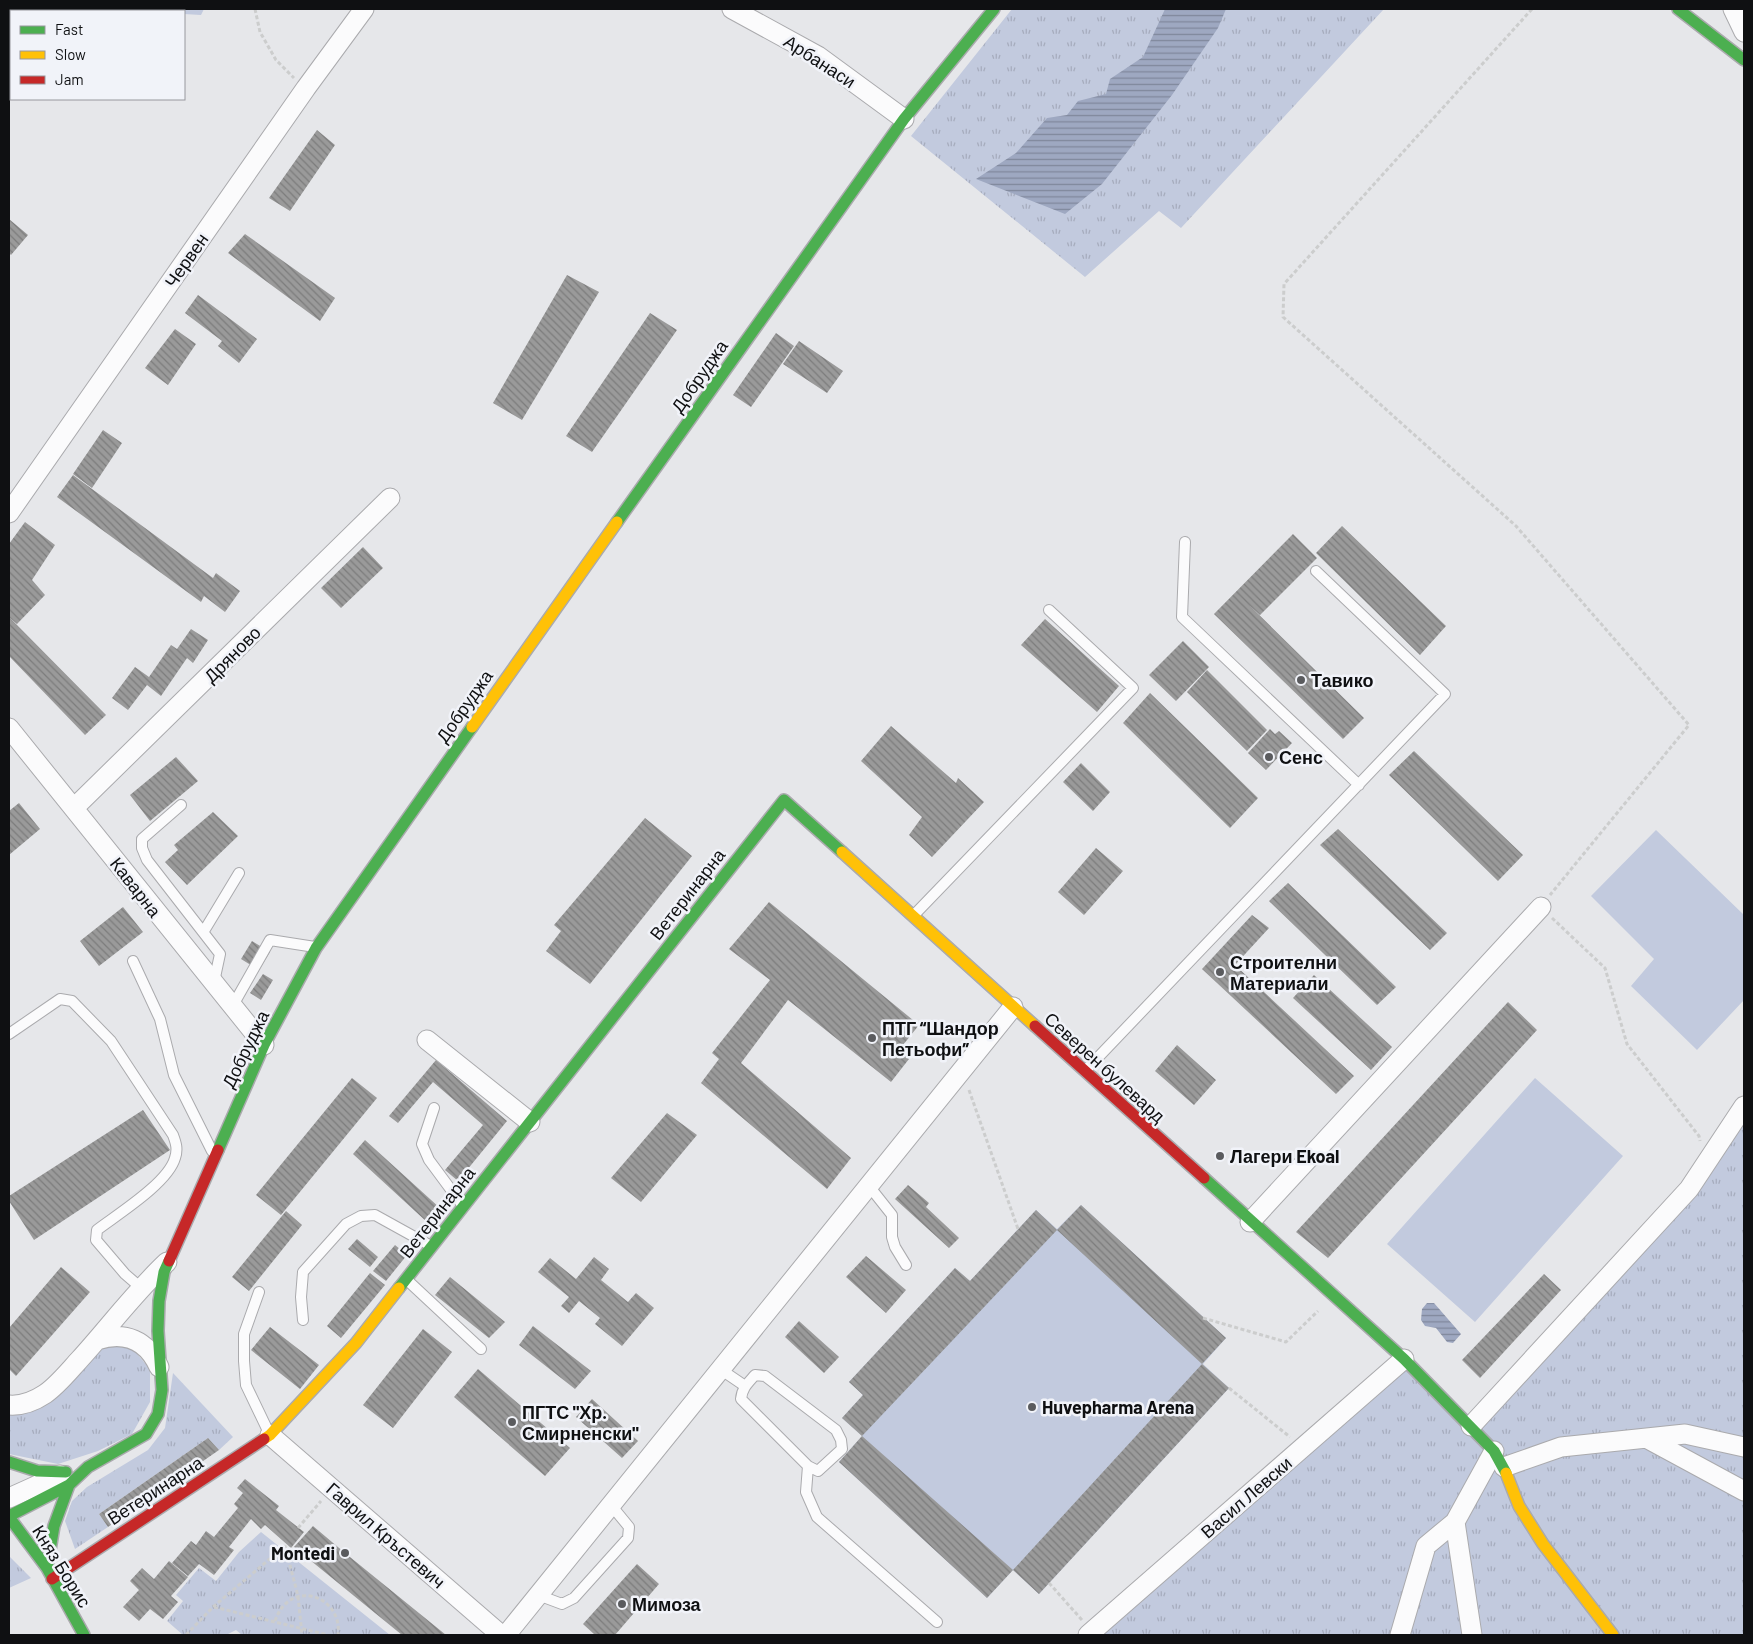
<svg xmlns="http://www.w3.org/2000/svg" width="1753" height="1644" font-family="Barlow,sans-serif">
	<defs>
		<pattern id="grass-tufts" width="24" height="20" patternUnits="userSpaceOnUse" patternTransform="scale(1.25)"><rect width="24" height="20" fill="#c2cade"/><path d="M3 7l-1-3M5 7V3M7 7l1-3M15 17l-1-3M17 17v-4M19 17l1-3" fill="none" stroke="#a6acbd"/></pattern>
		<pattern id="water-rules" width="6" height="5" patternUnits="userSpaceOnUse" patternTransform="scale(1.25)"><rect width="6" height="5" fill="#9ea8c1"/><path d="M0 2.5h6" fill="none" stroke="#7f879b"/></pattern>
		<pattern id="building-back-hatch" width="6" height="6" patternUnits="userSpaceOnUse" patternTransform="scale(1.25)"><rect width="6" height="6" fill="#9a9a9a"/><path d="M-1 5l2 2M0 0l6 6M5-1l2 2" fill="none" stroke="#7c7c7c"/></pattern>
	</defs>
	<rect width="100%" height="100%" fill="#e6e7ea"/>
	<!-- grass -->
	<path fill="url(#grass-tufts)" d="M1012 9H1384L1181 228 1159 211 1085 277 911 136Z
		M1744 1119V1635H1094L1397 1362 1472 1433Z
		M104 1346 132 1348 150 1369V1402L132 1434 98 1451 58 1464 9 1454V1411Z
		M173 1373 233 1437 219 1450 208 1438 99 1514 108 1527 75 1549 65 1521 72 1501 87 1487 148 1450 165 1428Z
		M261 1532 390 1635H242L236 1630 226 1635H183L167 1621 183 1601 176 1595 199 1568 216 1581 239 1552Z
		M9 1556 31 1578 9 1588Z"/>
	<!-- garden -->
	<path fill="#c2cade" d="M138 9H204L201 15 184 14V11Z
		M1656 830 1744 915V1000L1697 1050 1631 986 1654 959 1591 896Z
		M1535 1078 1623 1156 1475 1322 1387 1244Z
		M1081 1205 1226 1338 1203 1364 1229 1388 1039 1594 1013 1570 987 1598 839 1462 862 1436 842 1418 863 1395 849 1382 955 1268 970 1281 1036 1210 1057 1229Z"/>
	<!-- water -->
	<path fill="url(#water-rules)" d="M1165 9H1226L1218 28 1172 95 1102 184 1065 214 976 179 1016 153 1047 118 1067 115 1078 101 1106 94 1110 79 1143 57Z
		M1427 1303H1434L1461 1334 1453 1343 1447 1342 1436 1328 1425 1326 1421 1320 1422 1309Z"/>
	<!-- building -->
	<path fill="url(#building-back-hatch)" d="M317 130 335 145 290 211 269 198Z
		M9 219 28 235 11 255 9 253Z
		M245 234 335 298 320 321 228 253Z
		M567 275 599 292 522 420 493 403Z
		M198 295 257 339 239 363 218 346 222 341 185 313Z
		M650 313 677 330 592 452 566 436Z
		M175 329 196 344 168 385 145 368Z
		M776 333 794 346 751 407 733 395Z
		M799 341 843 371 827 393 783 364Z
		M103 430 122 443 92 488 73 474Z
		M73 475 213 578 216 573 240 591 225 612 204 596 201 602 57 497Z
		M25 522 55 545 32 580 45 595 17 624 9 617 106 715 85 735 9 656V544Z
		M1342 526 1446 626 1420 655 1316 553Z
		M1293 534 1317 558 1260 615 1249 605 1364 718 1343 739 1214 614Z
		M363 547 383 568 341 608 321 588Z
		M1045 619 1119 686 1097 712 1021 645Z
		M191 629 208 640 193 663 187 658 161 696 147 685 128 710 112 698 135 667 149 677 171 645 177 649Z
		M1183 641 1209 667 1176 701 1149 675Z
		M1207 670 1267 730 1247 751 1187 692Z
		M1150 693 1258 798 1230 828 1123 723Z
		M891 726 956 783 958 778 984 802 932 857 909 835 922 817 861 761Z
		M1270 729 1275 734 1279 731 1292 743 1266 770 1248 753Z
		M1414 751 1523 855 1498 881 1389 775Z
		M176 757 198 781 150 821 130 795Z
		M1081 763 1110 792 1093 811 1063 782Z
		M19 803 40 829 9 855V811Z
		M213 812 238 836 187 885 165 862 178 850 174 845Z
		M645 818 692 856 590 984 546 951 561 931 554 925Z
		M1338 829 1447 933 1430 950 1320 845Z
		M1096 848 1123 871 1084 915 1058 892Z
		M1288 883 1396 987 1377 1005 1269 901Z
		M769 902 919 1025 899 1050 909 1059 891 1082 788 1000 741 1063 851 1158 827 1189 701 1083 719 1059 712 1053 770 980 729 949Z
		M123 907 143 932 99 966 80 941Z
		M1252 915 1269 928 1235 965 1354 1076 1336 1094 1202 969Z
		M252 941 270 952 259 970 241 959Z
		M263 974 273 980 261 1000 250 993Z
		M1314 975 1392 1047 1371 1070 1293 998Z
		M1508 1002 1537 1030 1328 1258 1296 1232Z
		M1177 1045 1216 1080 1194 1105 1155 1071Z
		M436 1060 507 1121 458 1181 445 1170 483 1125 433 1082 398 1123 389 1116Z
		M352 1078 377 1098 281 1215 256 1195Z
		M143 1110 170 1150 34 1240 9 1201V1196Z
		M667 1113 697 1135 641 1202 611 1178Z
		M365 1140 441 1209 428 1223 353 1154Z
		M908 1185 929 1203 926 1207 959 1238 949 1248 895 1199Z
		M1081 1205 1226 1338 1202 1364 1057 1230Z
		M1036 1210 1057 1230 862 1436 842 1418 863 1395 849 1382 955 1268 970 1281Z
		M286 1211 302 1225 249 1291 232 1277Z
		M357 1239 378 1257 370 1267 348 1249Z
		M395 1245 407 1255 386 1281 373 1271Z
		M866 1256 906 1290 886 1313 846 1277Z
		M594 1257 609 1269 601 1280 628 1302 636 1293 654 1308 622 1346 595 1324 600 1318 579 1301 569 1313 561 1306 569 1297 538 1272 550 1258 576 1279Z
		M61 1267 90 1292 16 1376 9 1369V1328Z
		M370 1273 385 1285 341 1338 327 1326Z
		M1544 1274 1561 1290 1480 1378 1462 1360Z
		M450 1277 505 1322 489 1338 435 1295Z
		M799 1321 839 1357 824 1373 785 1337Z
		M533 1326 591 1371 575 1389 519 1345Z
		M270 1327 319 1365 300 1389 251 1350Z
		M423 1329 452 1352 393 1428 363 1405Z
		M1202 1364 1229 1388 1039 1594 1013 1570Z
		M478 1369 570 1448 545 1476 454 1397Z
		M592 1399 638 1441 622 1458 576 1417Z
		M862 1436 1013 1570 987 1598 839 1462Z
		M208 1438 219 1450 108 1527 99 1514Z
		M245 1479 279 1506 276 1510 304 1532 291 1548 265 1525 261 1529 251 1519 229 1547 234 1550 214 1575 199 1564 188 1576 172 1563 191 1541 196 1545 206 1531 214 1537 238 1508 234 1504 243 1493 237 1488Z
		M313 1526 345 1553 446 1635H402L294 1547Z
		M169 1561 188 1577 171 1596 178 1602 163 1619 150 1609 139 1621 123 1607 139 1590 130 1581 142 1568 154 1579Z
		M637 1564 659 1584 615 1635H595L583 1624Z"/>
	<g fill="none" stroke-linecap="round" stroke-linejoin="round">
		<defs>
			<path id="lane" d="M1185 542 1182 617 1359 785
				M181 805 142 839V848L147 860 220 954 214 982
				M914 915 1133 688 1049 610
				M204 931 239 873
				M133 961 160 1019 174 1075 212 1151
				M232 1007 270 940 315 947
				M9 1034 60 999 72 1001 111 1041 173 1135C176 1143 178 1149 175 1158 168 1183 118 1214 97 1230L96 1240 125 1274 140 1287
				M1085 1071 1445 694 1316 571
				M434 1108 422 1144 429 1160 463 1206
				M869 1186 892 1215V1237L895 1247 906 1265
				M407 1280 481 1349
				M259 1292 244 1334V1361L246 1385 269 1433
				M303 1320 301 1297 303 1272 346 1224 361 1216 375 1215 431 1246
				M720 1369 745 1386
				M755 1375 765 1376 836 1430 841 1440 842 1449 818 1471 808 1466 741 1399C742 1388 748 1383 755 1375Z
				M808 1466 806 1492 817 1517 937 1622
				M538 1595 562 1604 574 1598 628 1538 629 1527 611 1505"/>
			<path id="street" d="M732 9 818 56 904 119
				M1733 9 1744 32
				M9 513 306 88 364 9
				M9 728 264 1045
				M74 808 390 498
				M427 1040 530 1122
				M1250 1222 1541 907
				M97 1340C125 1331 147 1340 159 1367
				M9 1405C22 1406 33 1402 45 1394 58 1385 69 1371 80 1359 109 1327 135 1292 167 1262
				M1471 1426 1689 1189 1744 1106
				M270 1435 501 1635
				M1646 1438 1744 1491
				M1504 1467 1561 1447 1685 1434 1744 1447
				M9 1498 60 1475
				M506 1635 1013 1007
				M1088 1635 1404 1359
				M1400 1635 1426 1546 1455 1522
				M1472 1635 1455 1522 1494 1451"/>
			<path id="fast" d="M1678 9 1744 60
				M617 522 904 119 994 9
				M218 1150 264 1045 316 948 472 727
				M1204 1178 1404 1359 1494 1451 1506 1473
				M399 1288 784 800 842 852
				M9 1462 37 1471 66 1472
				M9 1516 69 1485 88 1467 146 1434 158 1414 162 1390 158 1331 159 1301 164 1272 169 1261
				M9 1517 47 1568 84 1635
				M47 1568 54 1526 69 1485"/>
			<path id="slow" d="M472 727 617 522
				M842 852 1035 1026
				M264 1439 270 1435 356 1343 399 1288
				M1506 1473 1519 1506 1543 1544 1613 1635"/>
			<path id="jam" d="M1035 1026 1204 1178
				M169 1261 218 1150
				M52 1579 264 1439"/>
		</defs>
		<!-- lane casing -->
		<use href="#lane" stroke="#aaaaad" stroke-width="12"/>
		<!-- street casing -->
		<use href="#street" stroke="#aaaaad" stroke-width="21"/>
		<!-- fast casing -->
		<use href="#fast" stroke="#aaaaad" stroke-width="14"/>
		<!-- slow casing -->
		<use href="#slow" stroke="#aaaaad" stroke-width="14"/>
		<!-- jam casing -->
		<use href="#jam" stroke="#aaaaad" stroke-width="14"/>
		<!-- path -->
		<path stroke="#cccdcd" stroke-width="3" stroke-dasharray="4 2.5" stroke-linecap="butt" d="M255 9 260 32 276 60 294 78
			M1532 9 1284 284 1283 317 1516 526 1689 725 1550 895
			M1552 918 1605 968 1627 1044 1699 1136 1700 1141
			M969 1090 1018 1229
			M1203 1318 1286 1342 1318 1311
			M1229 1388 1290 1437
			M298 1528 321 1501
			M285 1546 298 1596 302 1635
			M1049 1583 1082 1620
			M214 1607 328 1635
			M275 1621C290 1577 343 1596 338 1635
			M186 1635 213 1607 285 1546 286 1543"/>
		<!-- lane -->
		<use href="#lane" stroke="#fbfbfc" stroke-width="10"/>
		<!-- street -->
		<use href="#street" stroke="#fbfbfc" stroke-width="19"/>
		<!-- fast -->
		<use href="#fast" stroke="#4caf50" stroke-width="11"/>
		<!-- slow -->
		<use href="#slow" stroke="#ffc107" stroke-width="11"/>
		<!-- jam -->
		<use href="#jam" stroke="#c62828" stroke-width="11"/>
	</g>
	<!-- markers -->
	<g fill="#5a5b5e" stroke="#f1f3f9" stroke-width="2">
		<circle cx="1301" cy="680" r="5"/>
		<circle cx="1269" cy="757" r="5"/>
		<circle cx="1220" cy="972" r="5"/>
		<circle cx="872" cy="1038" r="5"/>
		<circle cx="1220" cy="1156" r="5"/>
		<circle cx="1032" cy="1407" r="5"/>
		<circle cx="512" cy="1422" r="5"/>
		<circle cx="345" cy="1553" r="5"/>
		<circle cx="622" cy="1604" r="5"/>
	</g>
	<g text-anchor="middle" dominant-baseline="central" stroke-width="5" stroke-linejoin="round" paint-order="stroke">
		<!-- street labels -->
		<g font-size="18" fill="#0f1012" stroke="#f1f3f9">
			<text transform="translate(820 61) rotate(33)">Арбанаси</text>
			<text transform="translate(186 260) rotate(-55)">Червен</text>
			<text transform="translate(699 376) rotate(-55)">Добруджа</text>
			<text transform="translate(232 654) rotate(-45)">Дряново</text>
			<text transform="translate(464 706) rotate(-55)">Добруджа</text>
			<text transform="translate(136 887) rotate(52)">Каварна</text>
			<text transform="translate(687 894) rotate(-52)">Ветеринарна</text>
			<text transform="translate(245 1049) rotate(-64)">Добруджа</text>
			<text transform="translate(1105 1067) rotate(42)">Северен булевард</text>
			<text transform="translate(437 1212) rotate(-52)">Ветеринарна</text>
			<text transform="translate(155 1490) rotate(-33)">Ветеринарна</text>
			<text transform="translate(1246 1497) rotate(-41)">Васил Левски</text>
			<text transform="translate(386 1535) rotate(41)">Гаврил Кръстевич</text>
			<text transform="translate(62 1566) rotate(58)">Княз Борис</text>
		</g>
		<!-- poi labels -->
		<g font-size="18" font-weight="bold" fill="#0f1012" stroke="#f1f3f9" text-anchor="start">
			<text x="1311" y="680">Тавико</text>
			<text x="1279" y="757">Сенс</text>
			<text x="1230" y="962">Строителни<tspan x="1230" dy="21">Материали</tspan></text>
			<text x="882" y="1028">ПТГ “Шандор<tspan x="882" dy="21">Петьофи”</tspan></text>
			<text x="1230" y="1156">Лагери Ekoal</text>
			<text x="1042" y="1407">Huvepharma Arena</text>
			<text x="522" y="1412">ПГТС "Хр.<tspan x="522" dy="21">Смирненски"</tspan></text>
			<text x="335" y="1553" text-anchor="end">Montedi</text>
			<text x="632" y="1604">Мимоза</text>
		</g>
	</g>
	<!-- border -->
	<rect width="1753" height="1644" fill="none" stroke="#0f1012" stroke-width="20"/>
	<!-- legend -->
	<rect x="10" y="10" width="175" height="90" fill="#f1f3f9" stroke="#97989d"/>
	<rect x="20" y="26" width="25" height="8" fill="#4caf50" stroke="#97989d"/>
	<text x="55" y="35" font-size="15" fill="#0f1012">Fast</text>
	<rect x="20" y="51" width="25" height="8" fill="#ffc107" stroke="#97989d"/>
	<text x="55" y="60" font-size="15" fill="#0f1012">Slow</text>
	<rect x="20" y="76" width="25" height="8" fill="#c62828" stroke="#97989d"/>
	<text x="55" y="85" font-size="15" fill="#0f1012">Jam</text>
</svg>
